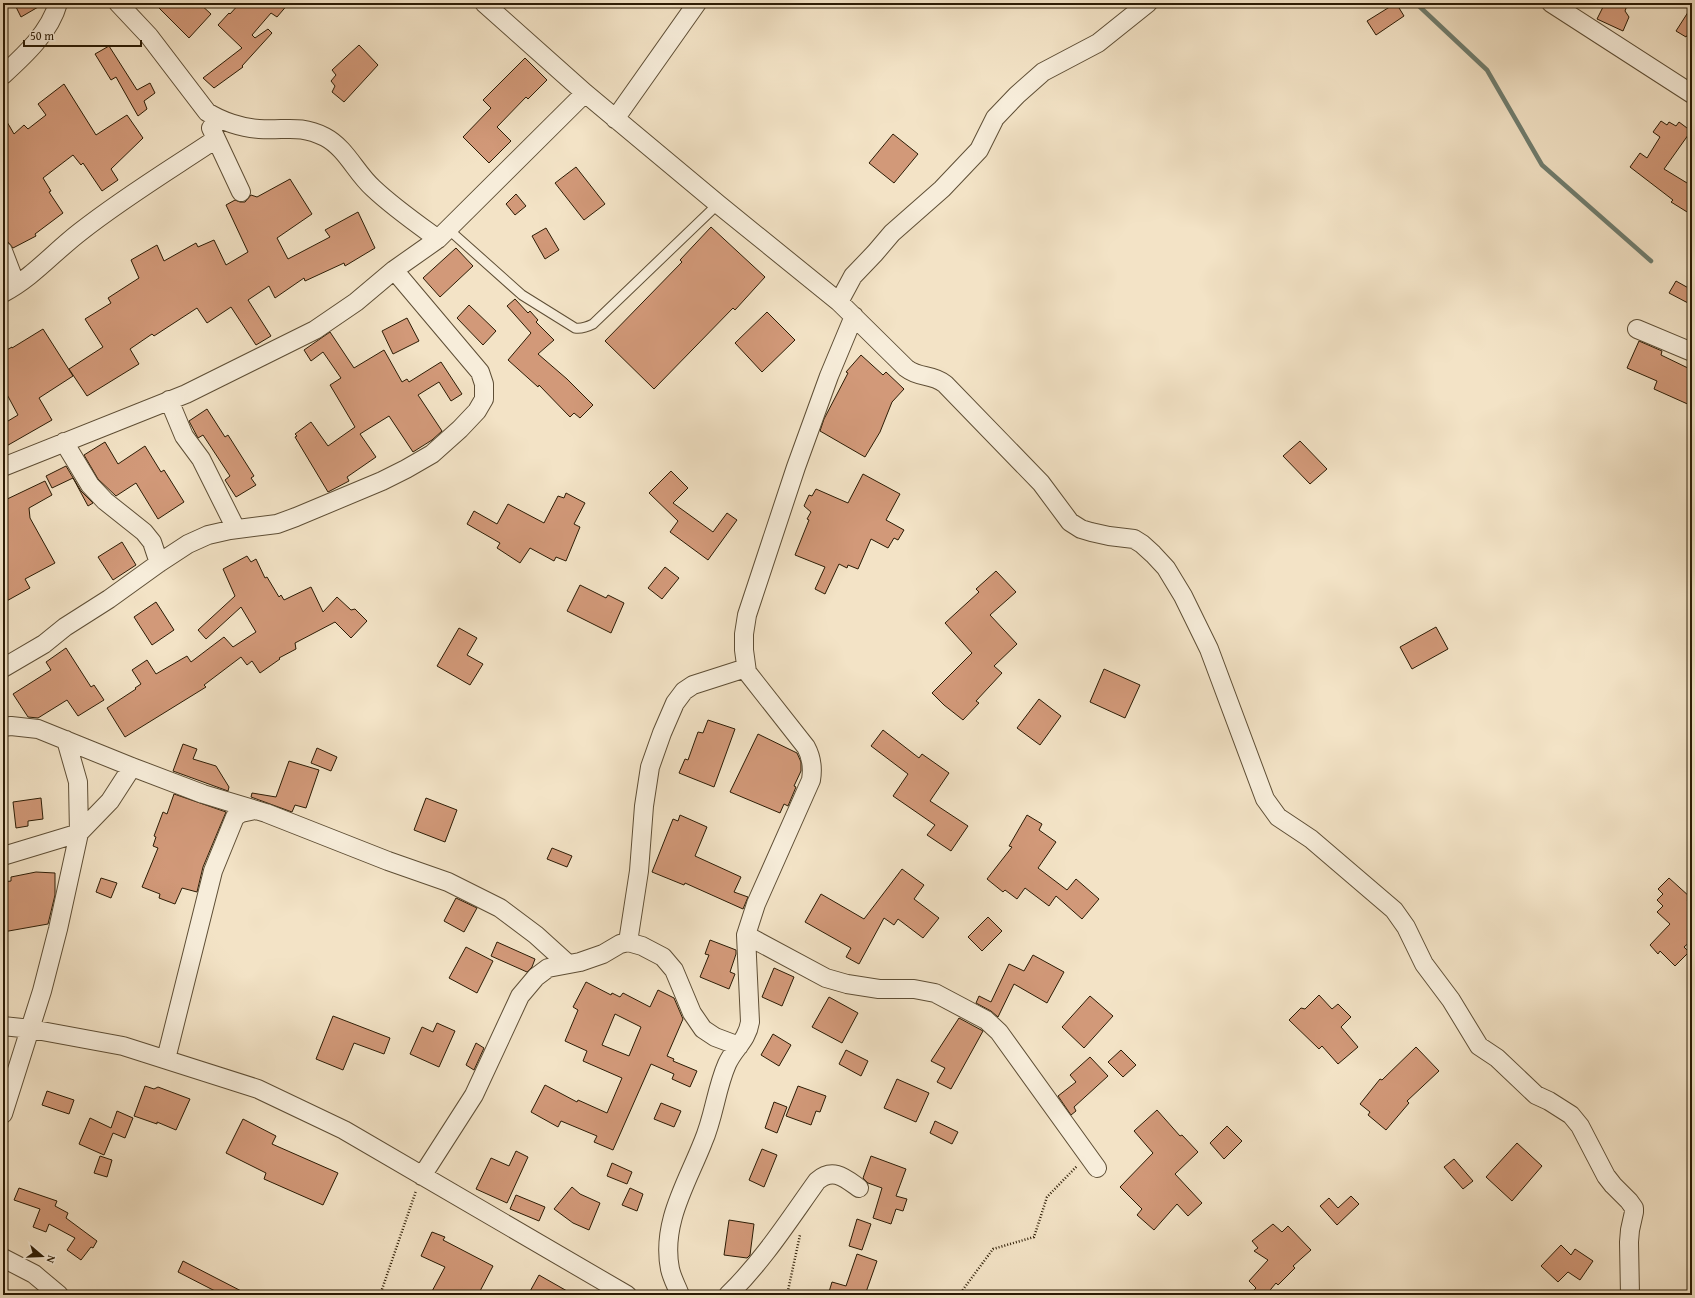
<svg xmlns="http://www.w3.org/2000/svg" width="1695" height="1298" font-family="'Gentium Book Plus',serif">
	<rect width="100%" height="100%" fill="#f3e3c6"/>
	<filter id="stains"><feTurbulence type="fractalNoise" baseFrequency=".005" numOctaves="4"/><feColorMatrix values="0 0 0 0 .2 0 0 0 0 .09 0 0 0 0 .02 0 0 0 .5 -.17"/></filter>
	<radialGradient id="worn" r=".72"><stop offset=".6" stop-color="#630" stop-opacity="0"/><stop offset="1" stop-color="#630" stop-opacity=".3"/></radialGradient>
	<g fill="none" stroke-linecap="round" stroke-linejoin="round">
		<!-- stream -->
		<path stroke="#6f7d6f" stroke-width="4.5" d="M1420 3V7L1487 70 1542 165 1651 261"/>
	</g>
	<!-- building -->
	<path fill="#d29979" stroke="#2c1c05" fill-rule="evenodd" d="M14 3H45L21 17Z
		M154 3H199L211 14 189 38Z
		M240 3H289L277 17 271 13 252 35 255 38 268 29 272 33 242 66 243 67 214 88 203 78 242 48 218 25 229 13 230 14Z
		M1396 3 1404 16 1376 35 1367 21Z
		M1605 3H1628L1625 11 1629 17 1623 31 1597 19Z
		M1692 6V29L1686 37 1676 31Z
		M359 45 378 65 344 102 332 92 335 86 331 81 336 75 332 70Z
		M109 46 137 90 150 83 155 93 144 101 147 109 138 116 116 77 111 80 95 54Z
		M525 58 547 80 528 99 526 97 497 127 511 141 489 163 463 137 491 108 483 100Z
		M64 84 96 135 127 115 143 138 111 169 118 180 102 191 83 163 81 165 73 155 43 178 51 191 49 192 63 213 35 234 36 236 13 248 3 236V115L14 134 24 125 28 129 46 115 38 104Z
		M1661 121 1667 125 1669 122 1676 126 1679 122 1691 131 1664 169 1692 186V215L1671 202 1673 200 1630 167 1640 153 1647 158 1660 137 1653 132Z
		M893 134 918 154 894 183 869 163Z
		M576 167 605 204 584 220 555 183Z
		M290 179 312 214 277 238 288 259 330 237 325 230 358 212 375 248 345 266 344 263 305 281 304 278 275 298 269 286 248 300 271 336 256 345 231 307 207 323 197 308 154 336 152 334 130 349 139 364 87 396 69 369 103 347 85 319 111 303 108 298 139 278 131 260 157 245 164 261 196 243 198 247 214 240 226 265 248 252 226 205 235 200 240 202H245L251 195 257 197Z
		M516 194 526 206 515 215 506 204Z
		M711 227 765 277 735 310 733 308 654 389 605 341 682 262 680 260Z
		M546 228 559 250 545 259 532 236Z
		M456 248 473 266 440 297 423 278Z
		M1676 281 1692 290V295L1688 303 1669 293Z
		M515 299 528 313 530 311 538 320 536 322 554 340 538 354 567 379 593 405 580 418 574 413 570 417 539 385 538 387 508 360 531 333 507 306Z
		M469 305 496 331 483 345 457 318Z
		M767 312 795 340 762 372 735 343Z
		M407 318 419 341 393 354 382 331Z
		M43 329 73 376 39 398 52 420 3 448V424L18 415 3 387V352L12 347V348Z
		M330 332 354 368 384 350 402 382 407 379 409 382 441 362 462 394 451 401 439 382 418 395 442 431 432 440 413 452 389 416 360 434 376 457 347 477 349 481 328 492 295 437 297 436 295 434 311 422 328 446 355 427 330 385 341 378 323 352 311 361 304 350Z
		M1639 341 1662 351 1661 355 1692 370V406L1654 389 1657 381 1627 368Z
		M861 355 883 375 886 372 904 389 892 402 880 432 865 457 820 431 824 419 848 373 846 372Z
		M207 409 225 437 228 435 254 476 251 478 256 485 236 497 225 480 230 476 203 435 198 438 189 421Z
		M1300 441 1327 469 1310 484 1283 456Z
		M105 442 118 464 145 446 161 472 164 470 184 502 158 519 136 483 116 496 98 479 84 455Z
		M66 466 81 491 93 503 88 506 73 478 52 488 46 476Z
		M671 471 688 488 673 503 713 532 727 513 737 520 708 560 670 532 678 521 649 493Z
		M863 474 900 494 886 520 904 530 898 540 894 538 888 548 871 539 858 569 848 565 847 568 839 564 825 594 815 589 825 567 795 555 809 520 807 519 811 512 804 506 809 495 812 496 816 489 848 503Z
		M45 481 52 495 29 508 30 518 55 563 25 579 30 588 3 603V501Z
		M566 493 585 503 574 524 580 527 566 561 556 557 554 561 530 548 520 563 497 548 500 543 467 524 474 511 497 524 508 504 544 523 558 496 564 498Z
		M122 542 136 565 113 580 98 557Z
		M247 556 251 562 256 559 265 578 267 577 279 597 281 595 284 600 311 587 323 612 337 597 351 610 355 609 367 621 351 638 335 622 295 643 296 649 279 658 280 659 260 673 252 661 247 665 241 657 204 685 206 687 125 737 107 708 136 689 135 688 141 684 132 670 147 660 156 674 187 656 191 662 224 637 233 647 256 632 241 607 206 639 198 630 235 596 223 569Z
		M665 567 679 578 662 599 648 588Z
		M996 571 1016 592 990 615 1017 644 994 666 1002 673 976 701 979 703 963 720 944 705 932 693 972 653 945 623 979 592 976 589Z
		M580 585 606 598 608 595 624 603 611 633 567 611Z
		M156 602 174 630 152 645 134 617Z
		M1436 627 1448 649 1412 669 1400 647Z
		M459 628 477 638 467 655 483 664 470 685 437 666Z
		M66 648 91 687 94 685 104 700 78 716 67 700 38 718 28 717 13 694 51 670 46 662Z
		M1104 669 1140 685 1125 718 1090 702Z
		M1039 699 1061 716 1040 745 1017 728Z
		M708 720 735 729 714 787 679 773 685 759 688 760 698 732 703 733Z
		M883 730 919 758 922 754 949 773 930 801 968 826 951 851 927 835 935 825 893 796 908 774 871 746Z
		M758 734 797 753 801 762V771L794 786 796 787 788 806 784 804 780 813 730 792Z
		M183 744 197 749 193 759 216 766 229 787 228 791 173 771Z
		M317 748 337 757 331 771 311 763Z
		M289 761 319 770 306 808 295 805 292 812 251 797 252 793 276 797Z
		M174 794 226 812 203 867 197 892 182 888 175 904 159 898 160 894 142 887 158 848 153 846 156 837 154 836 163 812 167 814Z
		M41 798 43 819 28 821V826L16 828 13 802Z
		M426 798 457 810 445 842 414 830Z
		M680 815 707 827 695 856 741 877 734 892 748 897 743 909 685 883 684 885 652 872 673 819 678 821Z
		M1027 815 1042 824 1039 830 1056 842 1038 868 1067 890 1076 879 1099 899 1082 919 1056 896 1049 906 1025 888 1017 899 1005 890 1003 892 987 879 1012 847 1009 846Z
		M552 848 572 856 567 867 547 859Z
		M902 869 924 885 914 899 939 918 923 938 898 919 894 925 884 918 859 964 846 957 851 948 805 922 821 894 864 919Z
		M36 872 55 873V895L48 924 3 932V882L11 881V877Z
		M101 878 117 883 111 898 96 892Z
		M1669 878 1690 897 1687 900 1692 906V940L1684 947 1689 952 1675 966 1660 951 1658 954 1650 945 1670 924 1657 912 1663 906 1657 900 1663 894 1658 889Z
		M456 898 477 908 464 932 444 921Z
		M988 917 1002 931 982 951 968 937Z
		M710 940 736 950V954L730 972 735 974 729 989 700 977 709 955 705 954Z
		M497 942 535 959 532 967 527 972 491 956Z
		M466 947 493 961 477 993 449 978Z
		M1033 955 1064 972 1047 1003 1014 984 998 1017 991 1011 976 1003 979 996 991 1002 1009 964 1024 971Z
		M774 968 794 977 782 1006 762 997Z
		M586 982 611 995 612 993 620 997 623 993 650 1007 658 990 674 998 683 1019 667 1056 674 1059 673 1061 697 1071 690 1087 672 1079 674 1074 651 1064 613 1150 594 1142 597 1136 561 1121 558 1127 531 1112 545 1085 577 1102 578 1100 607 1113 622 1078 583 1061 587 1051 565 1041 578 1010 573 1007ZM615 1014 641 1027 629 1056 602 1045Z
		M1319 995 1332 1009 1338 1004 1351 1017 1341 1027 1358 1047 1338 1064 1322 1046 1319 1049 1289 1020 1301 1008 1305 1009Z
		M1090 996 1113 1016 1084 1048 1062 1027Z
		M829 997 858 1013 842 1043 812 1027Z
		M333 1016 390 1038 384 1054 354 1043 343 1070 316 1059Z
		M959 1018 983 1031 951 1089 937 1082 945 1068 931 1061Z
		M437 1023 455 1031 439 1067 410 1054 422 1027 433 1032Z
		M773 1034 791 1045 779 1066 761 1055Z
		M476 1043 484 1048 474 1070 466 1065Z
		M1416 1047 1439 1071 1407 1101 1409 1103 1386 1130 1368 1115 1370 1112 1360 1104 1380 1079 1382 1080Z
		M846 1050 868 1061 861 1076 839 1064Z
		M1121 1050 1136 1065 1123 1077 1108 1062Z
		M1090 1057 1108 1076 1074 1107 1076 1111 1071 1115 1058 1096 1076 1082 1070 1075Z
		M897 1079 929 1093 916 1122 884 1108Z
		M145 1086 154 1089 158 1087 190 1099 176 1130 157 1122V1124L134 1116Z
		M798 1086 826 1096 820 1112 816 1111 811 1125 786 1116Z
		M47 1091 74 1100 69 1114 42 1105Z
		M774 1102 787 1107 777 1133 765 1128Z
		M661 1103 681 1111 674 1127 654 1119Z
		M1157 1110 1180 1136 1182 1135 1198 1152 1175 1174 1202 1203 1188 1216 1177 1204 1154 1230 1137 1215 1142 1209 1120 1187 1153 1153 1134 1131Z
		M117 1111 133 1118 125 1138 113 1133 104 1155 79 1144 90 1118 111 1128Z
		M243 1119 276 1136 272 1144 338 1173 323 1205 264 1179 266 1173 226 1153Z
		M935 1121 958 1132 952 1144 930 1133Z
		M1227 1126 1242 1141 1224 1159 1210 1143Z
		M1517 1143 1542 1166 1512 1201 1486 1177Z
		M762 1149 777 1155 764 1187 749 1180Z
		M516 1151 528 1157 507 1203 476 1189 491 1158 509 1166Z
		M100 1156 112 1160 107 1177 94 1173Z
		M871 1156 906 1169 896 1196 907 1199 903 1211 896 1209 891 1224 873 1218 882 1188 868 1183 863 1178Z
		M1454 1159 1473 1181 1463 1189 1444 1167Z
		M612 1163 632 1172 627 1184 607 1176Z
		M572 1187 580 1194 600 1203 589 1230 573 1223 554 1209Z
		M19 1188 57 1201 55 1206 68 1213 66 1218 97 1241 93 1248 91 1247 81 1260 67 1250 75 1238 49 1224 46 1232 33 1227 40 1209 14 1200Z
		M630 1188 643 1194 637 1211 622 1205Z
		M516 1195 545 1207 539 1221 510 1209Z
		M1351 1196 1359 1204 1337 1225 1320 1206 1329 1198 1338 1208Z
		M857 1219 871 1224 862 1250 849 1246Z
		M729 1220 754 1224 750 1255 747 1258 724 1255Z
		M1273 1224 1282 1232 1288 1226 1311 1250 1293 1266 1295 1268 1278 1285 1276 1283 1266 1295H1249L1256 1288 1249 1281 1268 1260 1254 1251 1258 1248 1252 1241Z
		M432 1232 445 1237 443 1240 493 1266 478 1295H430L445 1267 421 1256Z
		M1561 1245 1571 1255 1575 1249 1593 1261 1580 1280 1568 1272 1558 1282 1541 1266Z
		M857 1254 877 1261 865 1295H828L832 1282 846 1286Z
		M183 1261 249 1295H214L215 1291 178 1272Z
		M539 1275 574 1295H528Z"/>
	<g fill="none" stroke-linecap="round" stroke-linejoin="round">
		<defs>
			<path id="service" d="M448 229 522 295 575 328C582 329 587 327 593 324L718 204"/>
			<path id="minor" d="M118 3 149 36 207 112C221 121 242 128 259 129 285 131 299 124 325 137 346 148 356 173 373 188 393 207 416 223 438 239
				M484 3 585 93 718 204 839 302 906 368C920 379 931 373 945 384L1041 483 1070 522 1081 529 1091 532 1109 536 1134 539 1142 544 1153 554 1166 568 1183 596 1209 649 1265 799 1278 817 1311 839 1394 910 1406 927 1424 964 1451 1000 1479 1046 1497 1058 1536 1095 1549 1101 1571 1115 1580 1126 1606 1176 1613 1185 1629 1201 1634 1208V1212L1630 1230 1629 1242 1630 1295
				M1551 3 1692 94
				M3 75C25 55 50 32 58 3
				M615 119 697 3
				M211 128 241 192
				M3 251 16 285
				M3 293C32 278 54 252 80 232 123 198 171 169 216 139
				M839 302 853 276 875 253 892 233 942 189 979 150 995 118 1017 95 1043 72 1098 43 1148 3
				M1637 329 1692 352
				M169 400 184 436 201 459 236 529
				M64 442 90 485 105 501 144 532 152 542 159 563
				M3 467 186 394 315 330 356 302 394 270 438 239 585 93
				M3 668 44 644 65 627 109 599 159 563 188 544 208 535 230 530 277 524 296 517 382 481 406 469 432 454 460 429 477 411 484 399V384L480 372 394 270
				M3 727 11 726 38 729 132 767 203 794 266 813 388 861 448 882 500 908 536 935 568 964
				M3 856 79 833 110 801 132 767
				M746 935 826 978 847 984 879 989H914L935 993 986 1020 999 1032 1097 1168
				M628 942 639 871 644 806 650 767 662 733 675 703 684 691 693 685 746 668
				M3 1026 31 1029 123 1046 258 1089 344 1130 627 1295
				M166 1059 213 871 235 817 241 813 255 810
				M3 1114 42 991 58 929 79 833 78 782 66 740
				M422 1176 474 1095 520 996 536 977 548 968 580 962 603 954 620 944 628 942 642 946 663 957 674 970 692 1013 703 1029 715 1037 739 1046
				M3 1258 34 1274 59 1295
				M680 1295C677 1287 672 1278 670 1269 661 1223 687 1183 703 1142 714 1117 716 1089 727 1064 734 1048 747 1041 750 1022L746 935 756 904 811 780C813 768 812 758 806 747L747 672 744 650V634L747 615 796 467 829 376 854 316
				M728 1295C763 1261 789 1220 817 1181 833 1167 845 1178 859 1188"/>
		</defs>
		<!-- service casing -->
		<use href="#service" stroke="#5e4e35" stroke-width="11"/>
		<!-- minor casing -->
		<use href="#minor" stroke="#5e4e35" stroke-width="20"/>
		<!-- path -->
		<path stroke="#2c1c05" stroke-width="2.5" stroke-dasharray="1 2" stroke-linecap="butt" d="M380 1295 416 1191
			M787 1295 800 1235
			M959 1295 993 1249 1034 1237 1047 1197 1077 1166"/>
		<!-- service -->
		<use href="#service" stroke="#f7edda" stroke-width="9"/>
		<!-- minor -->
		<use href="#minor" stroke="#f7edda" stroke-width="18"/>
	</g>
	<!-- margin -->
	<rect width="1695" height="1298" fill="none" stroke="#f3e3c6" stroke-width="16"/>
	<rect x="4" y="4" width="1687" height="1290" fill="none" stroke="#2c1c05" stroke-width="2"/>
	<rect x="8" y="8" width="1679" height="1282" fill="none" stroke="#2c1c05"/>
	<!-- north arrow -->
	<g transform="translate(42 1256) rotate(109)" stroke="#f7edda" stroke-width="3" paint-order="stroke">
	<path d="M0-3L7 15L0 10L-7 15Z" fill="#2c1c05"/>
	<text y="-6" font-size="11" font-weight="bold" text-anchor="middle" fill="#2c1c05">N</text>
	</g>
	<!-- scale -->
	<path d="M24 40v6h117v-6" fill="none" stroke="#2c1c05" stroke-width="2"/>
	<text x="30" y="40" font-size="12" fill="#2c1c05" stroke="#f7edda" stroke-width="3" paint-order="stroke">50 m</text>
	<rect width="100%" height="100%" filter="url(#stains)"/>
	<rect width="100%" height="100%" fill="url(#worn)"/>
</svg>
